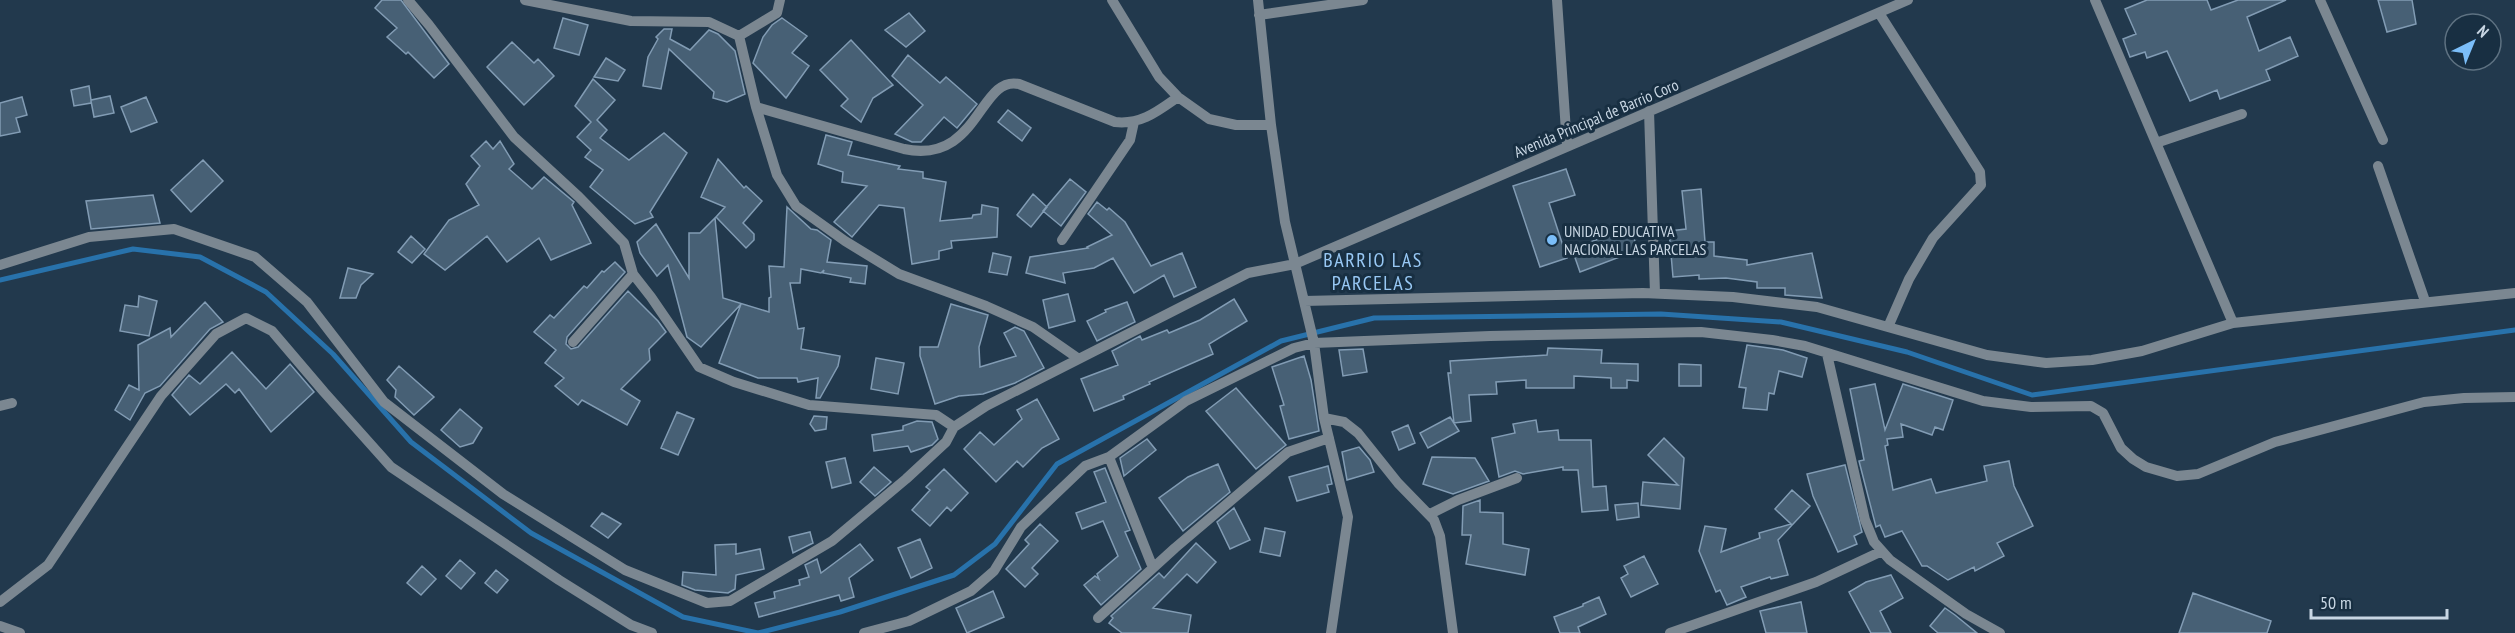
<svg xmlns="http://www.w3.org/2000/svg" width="2515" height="633" font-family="'PT Sans Narrow',sans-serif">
	<rect width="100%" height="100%" fill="#22394d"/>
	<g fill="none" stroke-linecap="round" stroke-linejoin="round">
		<!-- stream -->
		<path stroke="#2872ab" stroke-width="5" d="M0 280 133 249 200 257 266 292 333 354 411 442 531 533 683 617 758 633 840 612 954 575 995 544 1057 464 1281 341 1374 318 1661 314 1781 322 1907 352 2032 395 2515 330"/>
	</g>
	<!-- building -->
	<path fill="#476075" stroke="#829cb4" stroke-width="1.5" d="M382 0H401L449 64 434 78 408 52 406 54 387 37 397 28 375 8Z
		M2147 0H2207L2211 10 2238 0H2286L2247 17 2259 51 2290 37 2298 56 2266 70 2270 80 2220 99 2217 90 2190 101 2167 51 2147 58 2145 52 2130 57 2123 39 2136 34 2125 9Z
		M2378 0H2412L2416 24 2387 32Z
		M909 13 925 31 906 47 885 30Z
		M563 18 588 25 579 55 554 48Z
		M782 18 807 36 792 53 809 66 786 98 753 63 763 37 772 25Z
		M664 29H672L670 39 690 50 709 30 718 34 735 51 745 94 727 102 713 98 714 92 669 49 661 89 643 86 648 57 658 39 656 37Z
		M851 40 893 85 873 98 861 122 841 106 848 99 820 70Z
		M512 42 534 63 538 59 554 76 524 105 487 67Z
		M908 55 940 83 946 77 977 104 957 128 944 117 921 142H912L895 134 923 105 892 76Z
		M606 58 625 70 618 81 594 77Z
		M593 79 615 100 597 120 607 130 600 138 629 160 664 133 687 153 650 212 653 217 635 224 590 187 603 170 585 157 591 150 577 137 591 122 575 106Z
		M89 86 91 100 110 96 114 113 94 117 91 101V103L74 106 71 90Z
		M22 97 27 115 16 118 20 132 0 136V103Z
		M146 97 157 122 131 132 121 107Z
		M1008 110 1031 128 1022 141 998 122Z
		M826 135 852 142 848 155 900 166 898 169 923 172V178L946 182 940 221 972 218 973 215 981 214 982 205 998 208 997 237 951 241 952 248 939 251V259L912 264 904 208 879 205 852 237 834 222 867 186 842 182 843 172 818 164Z
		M486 141 493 149 500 141 514 164 509 169 532 189 544 177 574 202 572 205 591 243 551 260 539 238 507 262 487 236 445 270 424 254 449 220 479 205 466 184 480 166 471 156Z
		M718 159 744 188 746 186 762 201 743 223 754 234V240L746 248 716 217 725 207 701 197Z
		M203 160 223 181 191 212 171 190Z
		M1566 169 1575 195 1549 203 1567 258 1540 267 1513 186Z
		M1070 179 1086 192 1061 226 1043 211Z
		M1701 189 1705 242H1714V256L1747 260V265L1812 253 1822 298 1785 295V288H1757V282L1726 278 1699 279V275L1673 277 1669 231 1686 229 1682 191Z
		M1033 194 1047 207 1031 227 1017 215Z
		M153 195 160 223 91 229 86 201Z
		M1097 202 1107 210 1109 208 1125 222 1151 266 1182 253 1196 287 1174 297 1164 275 1134 293 1113 258 1094 268 1063 273 1065 283 1026 273 1030 257 1088 248 1087 247 1112 235 1088 214Z
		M787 207 811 229 817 230 831 240 827 262 867 266 865 284 850 282 851 278 823 273 824 270 821 273 801 269 800 283H790L798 329 804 328 801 349 840 356 838 366 820 398H816L818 378 798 382 797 378H758L719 363 741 304 701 347 687 337 668 265 657 276 640 253 637 242 656 224 689 278V233H700L715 218 723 298 769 312V298L771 297 769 266 784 267Z
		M1630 227 1638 250 1580 272 1572 249Z
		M411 236 425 249 412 263 398 252Z
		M993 253 1011 257 1007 275 989 272Z
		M615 262 625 272 567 337 566 344 571 349 578 347 628 291 658 321 666 332 649 349 650 360 621 389 640 401 627 425 582 400 578 405 555 386 564 378 545 363 556 350 534 332 550 315 554 318 584 286 587 288 602 271 604 272Z
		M348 268 373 274 361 285 356 298H340Z
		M1068 294 1075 321 1049 328 1043 300Z
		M139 296 157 301 149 336 120 331 125 305 138 307Z
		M1234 299 1247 321 1209 344 1213 354 1149 382 1150 384 1123 396 1124 399 1094 411 1081 379 1118 365 1112 351 1140 336 1142 340 1167 330 1169 333 1200 320Z
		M205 302 223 322 210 329 160 386 145 393 130 420 115 410 129 385 139 390 138 345 170 328 171 337Z
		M1127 302 1135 322 1097 341 1087 321 1106 312 1105 310Z
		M951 304 988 315 979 347 980 367 1016 356 1004 333 1015 327 1024 331 1044 368 1015 383 983 394 959 396 935 404 920 356V347H938Z
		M1747 345 1783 350 1807 358 1802 377 1779 371 1774 394 1769 393 1767 410 1743 408 1746 388 1739 387Z
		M1548 348 1602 350 1601 363 1638 364V381L1627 380V388H1611V378L1574 376V388H1526V380L1496 382 1497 394 1469 395 1471 421 1454 423 1448 373H1451L1450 361 1547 355Z
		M1363 349 1367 372 1343 376 1339 350Z
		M232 352 266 389 290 364 314 392 271 432 239 389 235 393 226 384 190 415 172 395 189 375 200 384Z
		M1304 356 1311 380 1319 431 1289 439 1280 406 1284 405 1272 367Z
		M876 358 904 363 898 394 871 389Z
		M1679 364 1701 365V386H1679Z
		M399 366 434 397 414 415 395 397 396 390 387 380Z
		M1875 384 1885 430 1903 384 1953 400 1943 430 1935 427 1932 435 1901 424 1903 437 1887 439 1888 445 1885 446 1893 490 1931 479 1936 493 1987 481 1984 466 2009 461 2014 486 2033 526 1997 543 2004 556 1975 571 1974 567 1948 580 1927 566H1922L1902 531 1885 537 1880 525 1876 527 1859 461 1864 460 1850 389Z
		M1236 388 1286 445 1256 469 1206 411Z
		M1037 399 1059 439 1042 448 1023 467 1017 461 996 482 964 449 980 432 994 445 1022 419 1017 410Z
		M460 409 482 428 473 443 460 447 441 430Z
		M677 412 694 419 678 455 661 448Z
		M814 416 827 417 826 429 815 431 810 424Z
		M1450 417 1459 431 1428 448 1420 433Z
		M1536 420 1538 432 1558 430 1559 440H1591L1593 487 1606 486 1608 510 1582 512 1578 470H1563V467L1523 474 1515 471 1499 477 1492 438 1515 433 1513 424Z
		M917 421 932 422 938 439 932 445 911 452 908 446 874 451 872 435 903 430V426Z
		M1408 425 1415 443 1399 450 1392 432Z
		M1664 438 1684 458 1680 509 1641 505 1643 482 1678 485 1648 455Z
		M1147 439 1156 450 1124 476 1120 458Z
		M1359 447 1370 460 1374 472 1347 480 1342 452Z
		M1432 457 1475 458 1489 481 1453 494 1423 484Z
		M845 458 851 483 832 488 826 462Z
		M1218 464 1230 492 1183 531 1159 498 1188 477Z
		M1845 465 1862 532 1854 536 1857 544 1838 552 1813 496 1807 474Z
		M1328 466 1332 484 1327 485 1329 492 1297 501 1289 477Z
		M874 467 891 482 875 496 860 482Z
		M1105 468 1130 530 1125 532 1141 569 1101 605 1084 585 1095 576 1099 579 1097 574 1118 556 1103 521 1082 529 1076 513 1106 502 1094 472Z
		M944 469 968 493 951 511 947 507 930 526 912 510 930 490 926 487Z
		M1792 490 1810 506 1778 540 1788 575 1771 579 1770 577 1741 587 1746 597 1727 605 1720 590 1716 592 1699 551 1705 526 1726 529 1721 552 1760 538 1759 533 1791 524 1775 509Z
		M1480 500V512L1503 513V544L1529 549 1525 575 1466 564 1471 535H1462L1463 506Z
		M1638 503 1639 517 1617 520 1615 505Z
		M1234 508 1250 540 1230 549 1217 522Z
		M602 513 621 524 608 538 591 526Z
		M1040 524 1058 541 1032 568 1038 574 1025 587 1006 569 1029 544 1025 540Z
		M1265 528 1285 532 1280 556 1260 552Z
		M810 532 813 543 793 553 789 537Z
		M920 539 932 568 911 578 898 548Z
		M1196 543 1216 562 1197 583 1187 574 1153 608 1191 615 1188 633H1122L1109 623 1113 618 1111 616 1159 573 1164 578Z
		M736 544V554L760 549 764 569 736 575 735 589 728 593 695 590 682 585 683 572 716 575 715 545Z
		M860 544 873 560 849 578 854 597 841 601 839 595 759 617 755 603 775 598 774 592 800 585 799 580 809 577 805 565 817 559 821 573Z
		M1644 556 1658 584 1631 597 1621 578 1628 574 1624 566Z
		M460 560 475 573 461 589 446 576Z
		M422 566 436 579 421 595 407 583Z
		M496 570 508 580 497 593 485 583Z
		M1891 575 1903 598 1880 611 1891 633H1871L1849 592 1866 582Z
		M993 591 1004 617 967 633 956 608Z
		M2193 593 2271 621 2267 633H2179Z
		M1599 597 1606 614 1578 627 1580 633H1560L1554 617 1583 606V604Z
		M1801 602 1807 633H1766L1760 611Z
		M1945 608 1955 615 1977 633H1938L1930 626Z"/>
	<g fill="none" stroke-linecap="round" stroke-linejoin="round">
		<!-- minor -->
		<path stroke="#7b8791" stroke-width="10" d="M408 0 429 25 514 137 579 197 624 243 633 274 651 297 699 367 734 382 809 405 936 415 954 427
			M525 0 631 21 709 22 739 36
			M1112 0 1159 77 1178 97 1209 119 1236 125H1271
			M1258 0 1271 125 1285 222 1314 343 1324 418 1348 517 1331 633
			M1557 0 1567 146
			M2095 0 2233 323
			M2320 0 2383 140
			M1879 13 1980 172 1981 185 1933 238 1909 279 1888 327
			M1259 15 1363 0
			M739 36 756 107 777 175 796 206 845 241 899 274 986 306 1033 327 1079 359
			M739 36 777 13 780 0
			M756 107 904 149C979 165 979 75 1019 84L1115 122C1141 125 1158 111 1178 97
			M1649 111 1655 293
			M2156 143 2242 114
			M2378 166 2425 301
			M1062 240 1130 140 1134 122
			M0 265 89 237 174 229 255 257 307 302 384 402 503 494 625 570 707 603 730 601 832 541 906 479 946 442 954 427 986 406 1248 273 1295 264 1908 0
			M1304 301 1643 293 1733 297 1817 307 1987 355 2046 363 2092 360 2142 351 2233 323 2515 293
			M573 342 633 274
			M1827 354 1865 520 1874 542 1890 560 1966 614 2000 633
			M0 406 12 403
			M1324 418 1344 422 1358 433 1398 483 1434 520 1440 536 1453 633
			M1109 457 1153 568
			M1430 514 1458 500 1517 478
			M0 602 48 565 161 396 216 334 246 318 272 331 324 392 391 467 559 580 631 625 652 633
			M1098 618 1175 548 1288 452 1329 438
			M0 626 20 633
			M864 633 909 621 971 591 994 571 1021 527 1085 466 1109 457 1186 401 1294 348 1314 343 1490 336 1701 332 1772 340 1805 346 1983 401 2031 407 2091 406 2103 413 2121 448 2133 459 2146 467 2177 476 2198 474 2275 442 2424 402 2464 398 2515 397
			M1670 633 1816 582 1880 552"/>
	</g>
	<!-- markers -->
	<circle fill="#7bbef9" stroke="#182f42" stroke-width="2" cx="1552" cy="240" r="6"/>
	<g text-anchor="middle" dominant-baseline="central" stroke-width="6" stroke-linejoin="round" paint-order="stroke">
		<!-- street labels -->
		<g font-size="16" fill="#c8d6e3" stroke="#182f42">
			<text transform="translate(1596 118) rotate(-23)">Avenida Principal de Barrio Coro</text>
		</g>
		<!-- poi labels -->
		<g font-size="16" fill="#c8d6e3" stroke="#182f42" text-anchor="start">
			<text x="1564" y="231">UNIDAD EDUCATIVA<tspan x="1564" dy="18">NACIONAL LAS PARCELAS</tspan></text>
		</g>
		<!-- quarter labels -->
		<g font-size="20" letter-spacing="1.5" fill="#98c8f4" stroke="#182f42">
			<text x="1373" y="260">BARRIO LAS<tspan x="1373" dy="23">PARCELAS</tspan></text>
		</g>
	</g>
	<!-- north arrow -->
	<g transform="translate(2473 42) rotate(43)"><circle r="28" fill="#182f42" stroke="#5e7282" stroke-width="1.5"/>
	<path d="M0-4.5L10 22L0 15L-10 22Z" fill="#7bbef9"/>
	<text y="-9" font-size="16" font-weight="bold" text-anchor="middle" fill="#c8d6e3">N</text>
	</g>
	<!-- scale -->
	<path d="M2311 609v9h136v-9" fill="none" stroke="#c8d6e3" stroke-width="3"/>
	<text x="2320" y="609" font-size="18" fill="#c8d6e3" stroke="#182f42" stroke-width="4.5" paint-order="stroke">50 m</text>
</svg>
